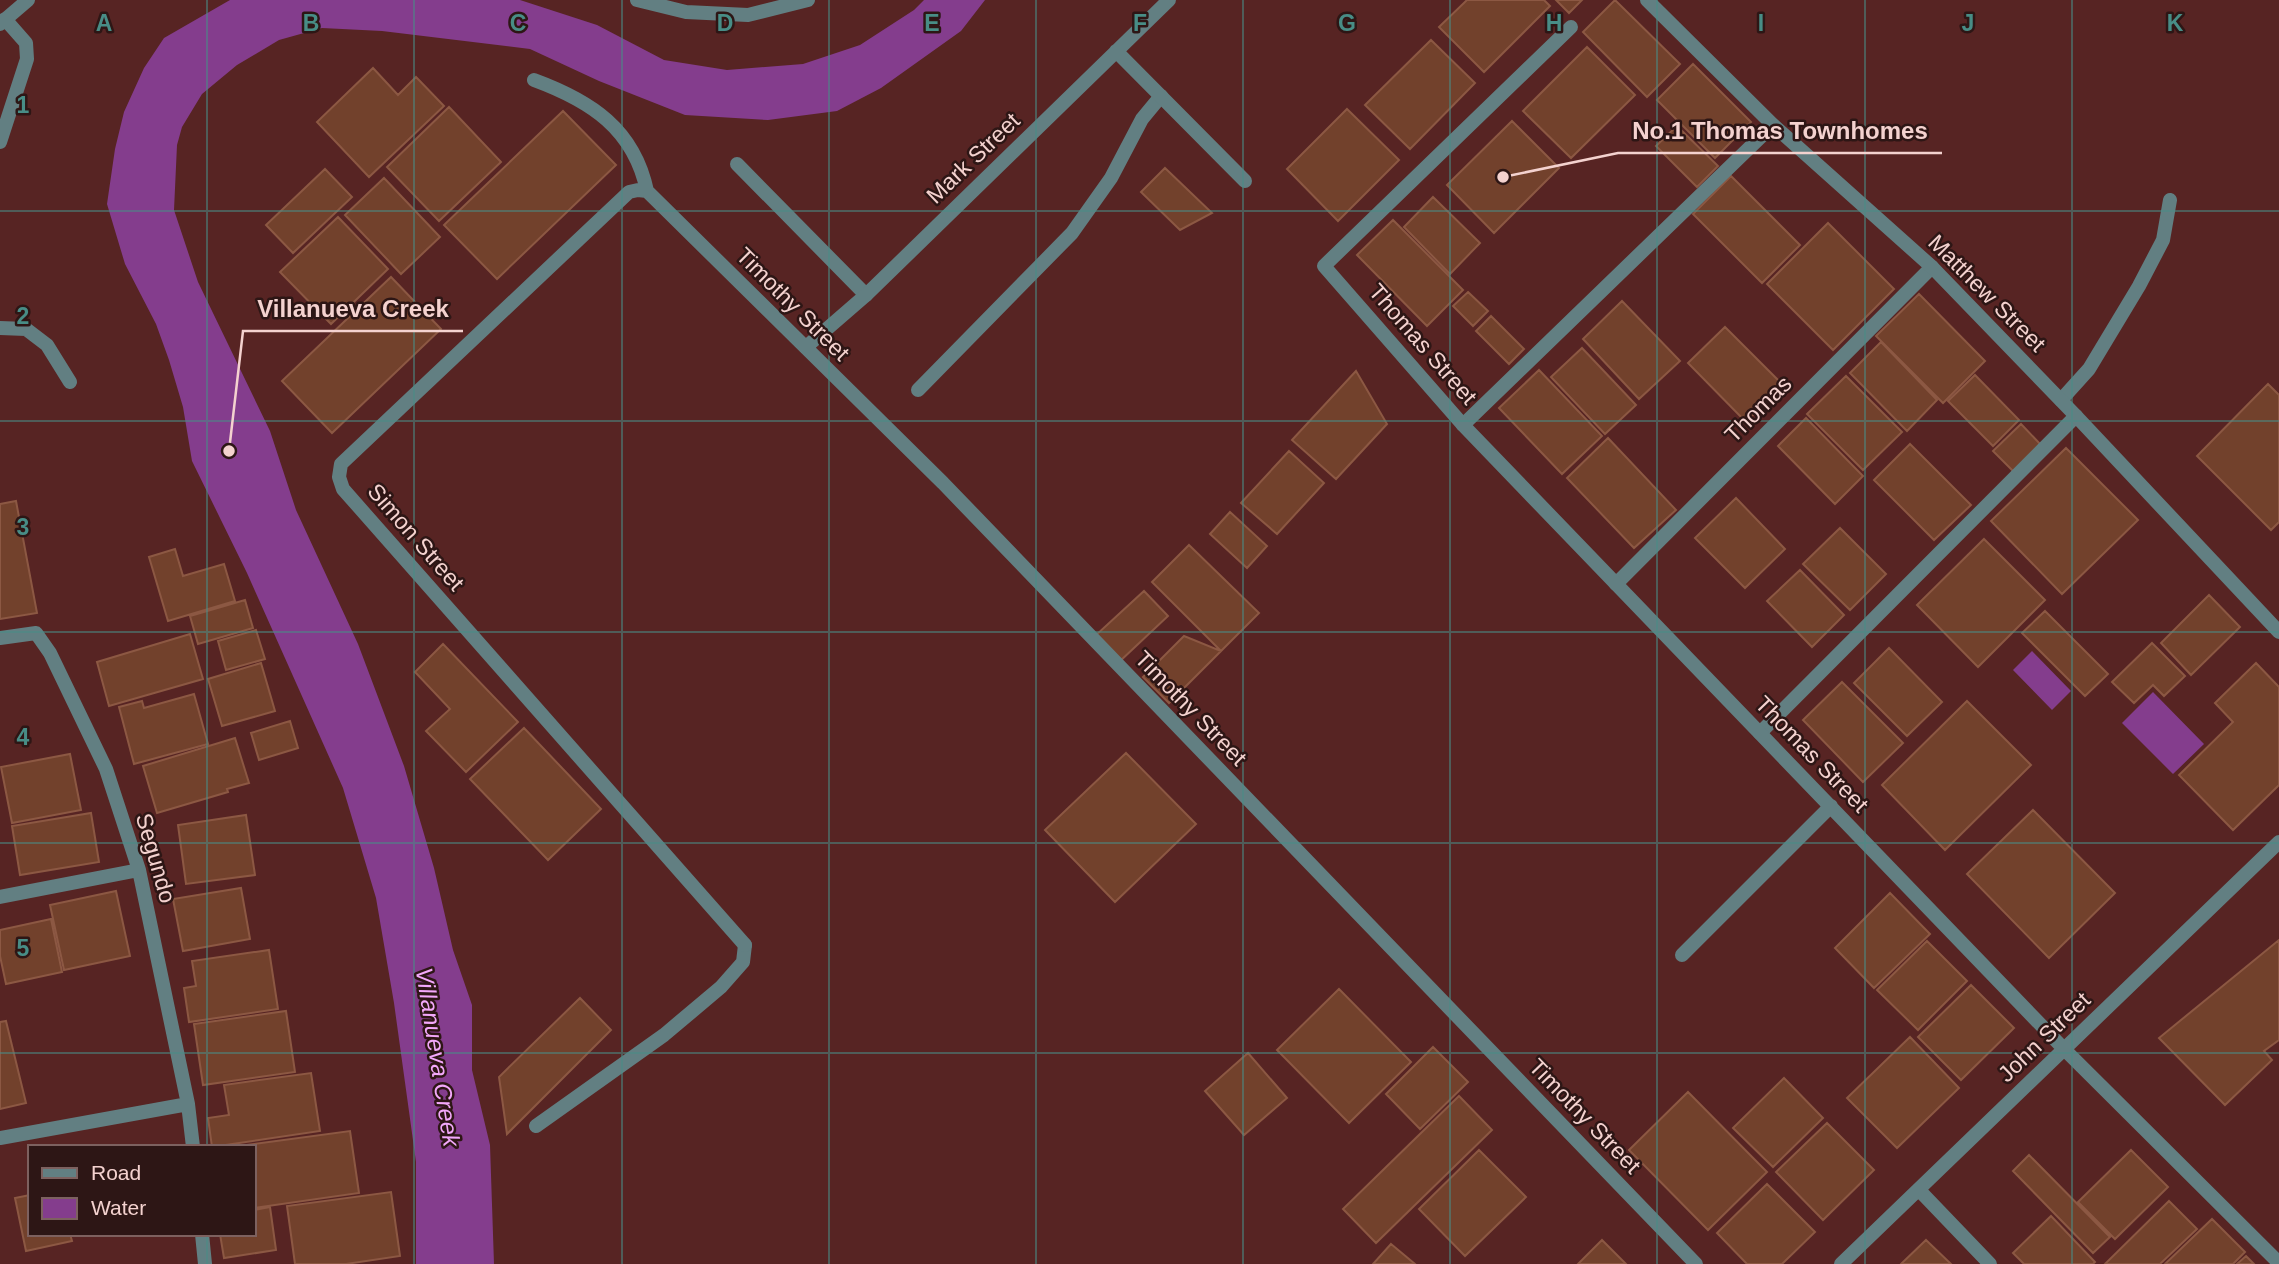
<svg xmlns="http://www.w3.org/2000/svg" width="2279" height="1264" font-family="Arial,sans-serif">
	<rect width="100%" height="100%" fill="#572423"/>
	<!-- water -->
	<path fill="#843d8d" d="M230 0H520L597 25 664 60 727 70 803 64 860 45 914 10 924 0H985L961 31 881 88 837 111 768 120 685 115 599 81 530 49 382 31 322 28 279 40 237 65 202 94 182 127 177 145 174 210 198 282 270 431 296 510 358 644 404 766 434 868 453 950 472 1005V1070L490 1145 494 1264H416V1162L394 1003 376 898 343 788 247 573 192 461 183 407 169 360 156 324 125 264 107 204 115 149 124 112 144 68 164 38Z
		M2032 651 2071 691 2052 710 2013 670Z
		M2153 692 2204 744 2173 774 2122 723Z"/>
	<!-- building -->
	<path fill="#72412c" stroke="#8c5843" stroke-width="2" d="M1467 0H1544L1550 6 1484 72 1439 27Z
		M1556 0H1582L1569 13Z
		M1615 0 1680 64 1647 97 1583 32Z
		M1431 40 1475 83 1410 149 1365 105Z
		M1587 47 1635 95 1571 158 1523 111Z
		M1693 64 1751 122 1715 158 1657 100Z
		M373 68 398 95 416 77 444 106 369 177 317 122Z
		M449 107 501 162 439 221 387 167Z
		M1347 109 1399 160 1338 221 1287 169Z
		M563 111 616 165 497 279 444 225Z
		M1512 121 1559 168 1494 233 1447 185Z
		M1677 126 1718 166 1697 187 1656 146Z
		M1165 168 1212 213 1180 230 1141 192Z
		M325 169 352 197 293 253 266 225Z
		M1731 176 1800 245 1762 283 1693 214Z
		M384 178 440 237 401 274 345 215Z
		M1433 197 1480 243 1450 274 1404 227Z
		M338 217 388 269 331 324 280 272Z
		M1393 220 1463 290 1427 326 1357 255Z
		M1828 223 1894 289 1833 350 1767 284Z
		M391 277 441 329 332 433 282 381Z
		M1468 292 1488 311 1473 326 1453 306Z
		M1919 294 1985 361 1943 403 1876 336Z
		M1622 301 1680 361 1639 399 1583 339Z
		M1491 316 1524 349 1509 364 1476 331Z
		M1725 327 1783 385 1746 422 1688 363Z
		M1881 342 1937 400 1907 431 1850 373Z
		M1582 348 1636 405 1605 434 1551 377Z
		M1539 370 1602 436 1562 474 1499 408Z
		M1356 371 1387 424 1336 479 1292 440Z
		M1975 375 2019 420 1993 446 1948 401Z
		M1846 376 1902 432 1863 470 1807 414Z
		M2268 384 2279 395V522L2271 530 2197 456Z
		M1806 418 1863 476 1835 504 1778 446Z
		M2021 424 2042 446 2015 473 1993 451Z
		M1608 438 1676 510 1634 548 1567 478Z
		M1910 444 1971 505 1934 540 1874 480Z
		M2066 448 2138 520 2062 594 1991 521Z
		M1289 451 1324 483 1277 534 1241 503Z
		M1736 498 1785 549 1745 588 1695 538Z
		M16 501 37 613 0 619V504Z
		M1230 512 1267 546 1247 568 1210 534Z
		M1840 528 1886 574 1850 610 1803 564Z
		M1984 539 2045 600 1978 667 1917 605Z
		M1189 545 1259 613 1221 651 1152 582Z
		M175 549 183 576 224 564 235 601 168 621 149 557Z
		M1800 570 1844 615 1812 647 1767 601Z
		M1144 591 1168 616 1119 662 1095 636Z
		M2209 595 2240 627 2191 675 2161 643Z
		M245 600 253 628 198 644 190 616Z
		M2045 611 2108 674 2085 696 2022 633Z
		M256 630 265 659 226 670 218 641Z
		M190 634 203 679 109 706 97 662Z
		M1184 636 1221 651 1169 703 1143 677Z
		M2152 643 2185 676 2164 696 2153 685 2134 703 2112 682Z
		M443 644 518 722 466 772 426 731 450 709 415 672Z
		M1889 648 1942 702 1907 736 1854 683Z
		M261 663 275 711 222 726 208 679Z
		M2256 663 2279 687V785L2233 830 2179 775 2233 722 2215 703Z
		M1842 682 1903 743 1863 782 1803 720Z
		M194 694 208 744 134 764 119 707 142 701 144 708Z
		M1967 701 2031 765 1945 850 1882 785Z
		M290 721 298 748 259 760 251 733Z
		M524 728 601 809 548 860 470 779Z
		M235 738 249 783 227 789 228 792 157 813 143 766Z
		M1126 753 1196 824 1115 902 1045 830Z
		M70 754 81 810 12 823 1 767Z
		M2033 810 2115 893 2049 958 1967 874Z
		M91 813 99 862 20 875 12 826Z
		M246 815 255 875 186 884 178 825Z
		M241 888 250 939 183 951 173 899Z
		M116 891 130 956 64 970 50 905Z
		M1890 893 1930 934 1874 988 1835 948Z
		M51 919 62 972 6 984 0 956V930Z
		M2279 940V1040L2264 1051 2272 1060 2225 1105 2159 1038Z
		M1927 941 1967 981 1918 1030 1877 990Z
		M269 950 278 1009 189 1022 184 988 196 986 192 961Z
		M1971 985 2014 1028 1961 1080 1918 1037Z
		M1339 989 1411 1062 1349 1123 1277 1050Z
		M580 998 611 1030 507 1134 499 1077Z
		M286 1011 295 1072 203 1085 194 1024Z
		M6 1021 26 1103 0 1109V1022Z
		M1910 1037 1959 1088 1897 1148 1847 1098Z
		M1433 1047 1468 1082 1420 1129 1386 1094Z
		M1248 1053 1287 1098 1244 1135 1205 1091Z
		M311 1073 320 1131 212 1147 208 1118 229 1115 224 1085Z
		M1784 1078 1823 1118 1773 1167 1733 1128Z
		M1688 1092 1767 1172 1708 1230 1629 1150Z
		M1459 1096 1492 1130 1376 1243 1343 1209Z
		M1827 1123 1874 1170 1823 1220 1776 1172Z
		M350 1131 359 1193 254 1208V1147H232Z
		M1479 1150 1526 1197 1465 1256 1419 1209Z
		M2131 1150 2168 1187 2115 1239 2078 1202Z
		M2029 1155 2110 1237 2093 1253 2013 1171Z
		M1767 1184 1815 1232 1782 1264H1747L1717 1233Z
		M391 1192 400 1256 346 1264H295L287 1206Z
		M30 1195V1234H70L72 1241 26 1251 15 1198Z
		M2169 1201 2197 1229 2160 1264H2105Z
		M270 1207 276 1250 224 1258 220 1234H254V1210Z
		M2051 1216 2095 1262 2093 1264H2024L2013 1253Z
		M2212 1219 2245 1252 2233 1264H2165Z
		M1602 1240 1626 1264H1578Z
		M1926 1240 1951 1264H1901Z
		M1391 1244 1415 1264H1373Z
		M2246 1256 2254 1264H2237Z"/>
	<g fill="none" stroke-linecap="round" stroke-linejoin="round">
		<!-- service -->
		<path stroke="#627f82" stroke-width="14" d="M637 0 686 12 748 15 808 0
			M0 24 28 0
			M0 142 27 59 26 43 5 19
			M737 164 866 295
			M0 328 26 329 47 345 70 382
			M918 390 1072 233 1111 178 1142 119 1161 96
			M2061 400 2089 369 2139 286 2163 240 2170 200
			M1463 425 1773 125
			M1616 584 1932 267
			M1760 733 2076 416
			M536 1126 664 1035 721 987 743 962 745 945"/>
		<!-- minor -->
		<path stroke="#627f82" stroke-width="14" d="M1647 0 1773 125 1932 267 2076 416 2279 632
			M1571 27 1324 266 1463 425 2064 1049 2279 1263
			M1116 51 1245 181
			M534 80C591 101 634 129 647 191
			M647 191 943 483 1696 1264
			M647 191 638 190 629 192 341 464 339 477 343 489 745 945
			M806 347 866 295 1169 0
			M0 638 36 633 50 653 106 769 139 870 188 1104 193 1147
			M0 897 139 870
			M1682 955 1831 806
			M0 1138 188 1104
			M1919 1190 1990 1264
			M202 1234 205 1264
			M1841 1264 2279 842"/>
	</g>
	<!-- grid -->
	<path fill="none" stroke="#488d86" stroke-width="2" stroke-opacity="0.55" d="M207 0V1147M414 0V1264M622 0V1264M829 0V1264M1036 0V1264M1243 0V1264M1450 0V1264M1657 0V1264M1865 0V1264M2072 0V1264M0 211H2279M0 421H2279M0 632H2279M0 843H2279M0 1053H2279M207 1234V1264"/>
	<g text-anchor="middle" dominant-baseline="central" stroke-width="5" stroke-linejoin="round" paint-order="stroke">
		<!-- street labels -->
		<g font-size="23" fill="#f4d2cf" stroke="#2d1615">
			<text transform="translate(973 158) rotate(-44)">Mark Street</text>
			<text transform="translate(1987 293) rotate(45)">Matthew Street</text>
			<text transform="translate(793 304) rotate(45)">Timothy Street</text>
			<text transform="translate(1423 344) rotate(49)">Thomas Street</text>
			<text transform="translate(1758 409) rotate(-45)">Thomas</text>
			<text transform="translate(416 537) rotate(49)">Simon Street</text>
			<text transform="translate(1191 708) rotate(46)">Timothy Street</text>
			<text transform="translate(1812 754) rotate(46)">Thomas Street</text>
			<text transform="translate(156 858) rotate(74)">Segundo</text>
			<text transform="translate(2044 1037) rotate(-44)">John Street</text>
			<text transform="translate(1585 1116) rotate(46)">Timothy Street</text>
		</g>
		<!-- water labels -->
		<g font-size="24" font-style="italic" fill="#f3a8fb" stroke="#2d1615">
			<text transform="translate(438 1057) rotate(81)">Villanueva Creek</text>
		</g>
	</g>
	<g font-size="23" text-anchor="middle" font-weight="bold" fill="#488d86" stroke="#2d1615" stroke-width="5" stroke-linejoin="round" paint-order="stroke">
		<text x="104" y="31">A</text>
		<text x="311" y="31">B</text>
		<text x="518" y="31">C</text>
		<text x="725" y="31">D</text>
		<text x="932" y="31">E</text>
		<text x="1140" y="31">F</text>
		<text x="1347" y="31">G</text>
		<text x="1554" y="31">H</text>
		<text x="1761" y="31">I</text>
		<text x="1968" y="31">J</text>
		<text x="2175" y="31">K</text>
		<text x="23" y="113">1</text>
		<text x="23" y="324">2</text>
		<text x="23" y="535">3</text>
		<text x="23" y="745">4</text>
		<text x="23" y="956">5</text>
	</g>
	<!-- callouts -->
	<path fill="none" stroke="#f4d2cf" stroke-width="2.5" d="M1503 177L1618 153H1942M229 451L243 331H463"/>
	<g fill="#f4d2cf" stroke="#2d1615" stroke-width="2.5">
		<circle cx="1503" cy="177" r="7"/>
		<circle cx="229" cy="451" r="7"/>
	</g>
	<g font-size="24" text-anchor="middle" font-weight="bold" fill="#f4d2cf" stroke="#2d1615" stroke-width="5" stroke-linejoin="round" paint-order="stroke">
		<text x="1780" y="139">No.1 Thomas Townhomes</text>
		<text x="353" y="317">Villanueva Creek</text>
	</g>
	<!-- legend -->
	<rect x="28" y="1145" width="228" height="91" fill="#2d1615" stroke="#7d615f" stroke-width="2"/>
	<rect x="42" y="1168" width="35" height="10" fill="#627f82" stroke="#7d615f" stroke-width="2"/>
	<text x="91" y="1180" font-size="21" fill="#f4d2cf">Road</text>
	<rect x="42" y="1198" width="35" height="21" fill="#843d8d" stroke="#7d615f" stroke-width="2"/>
	<text x="91" y="1215" font-size="21" fill="#f4d2cf">Water</text>
</svg>
